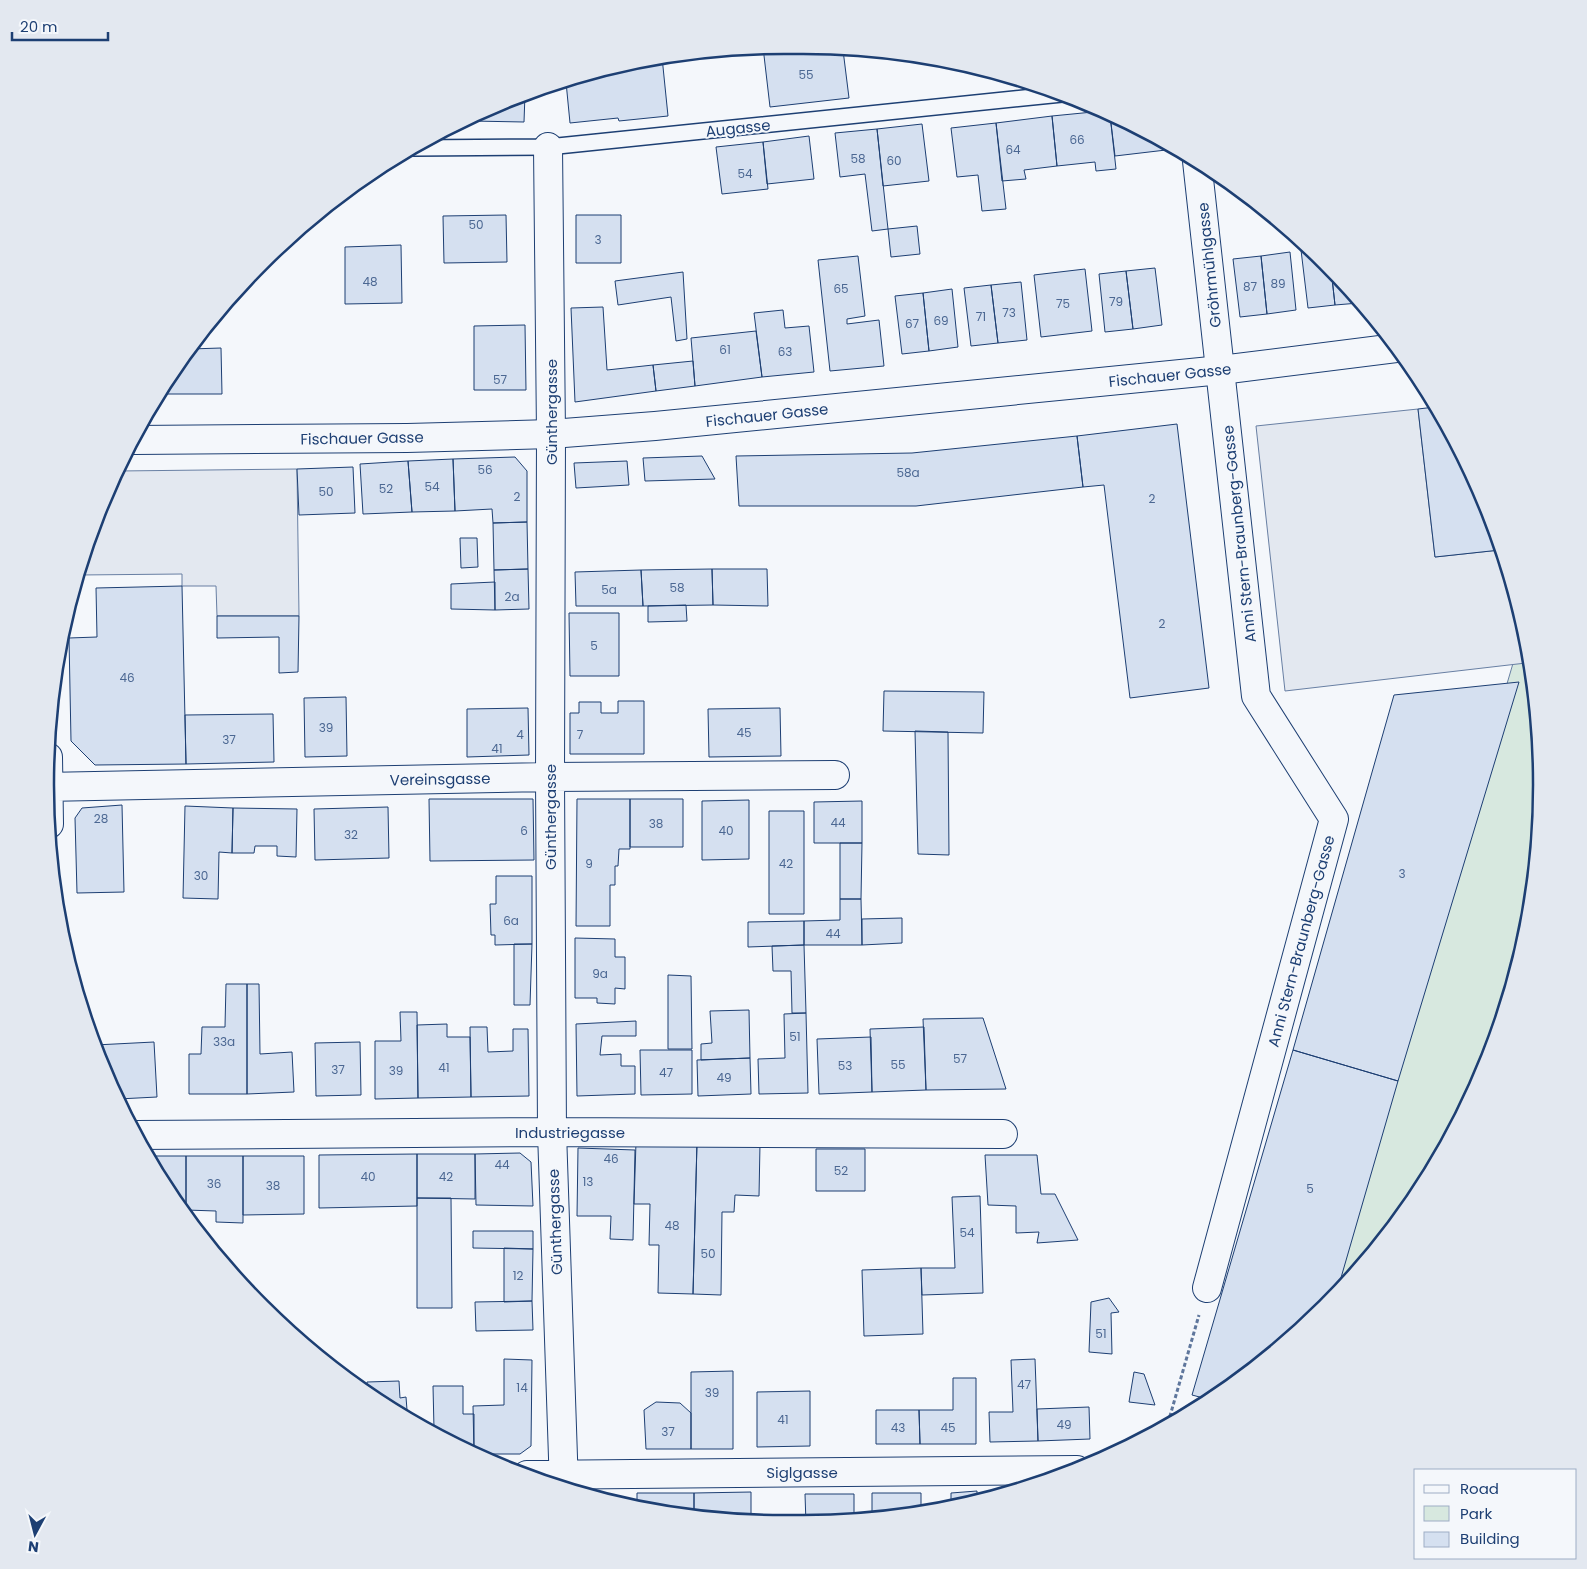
<svg xmlns="http://www.w3.org/2000/svg" width="1587" height="1569" font-family="Poppins,sans-serif">
	<rect width="100%" height="100%" fill="#f4f7fb"/>
	<!-- green -->
	<path fill="#d7e8df" stroke="#687fa3" d="M1524 626 1528 640 1542 784 1528 928 1486 1067 1418 1195 1323 1309Z"/>
	<!-- parking -->
	<path fill="#e3e8f0" stroke="#687fa3" d="M1418 409 1435 557 1500 550 1528 640 1529 654 1526 663 1285 691 1256 426Z
		M297 469 299 616H217L216 586H182V574L79 575 101 502 118 471Z"/>
	<!-- building -->
	<path fill="#d5e0f0" stroke="#1d3f73" d="M784 45 843 50 849 98 770 107 763 47Z
		M662 57 668 116 619 121 618 118 570 123 566 82 598 72 638 68 637 60Z
		M525 94 524 122 471 121V118L501 101Z
		M1103 111 1110 115 1116 169 1096 171 1095 162 1057 166 1052 116Z
		M1110 115 1165 144 1166 150 1115 156Z
		M1052 116 1057 166 1024 170 1026 179 1002 181 996 123Z
		M996 123 1006 209 982 211 978 175 957 177 951 128Z
		M922 124 929 181 883 186 877 129Z
		M877 129 888 229 872 231 865 174 840 177 835 133Z
		M809 136 814 179 767 184 763 142Z
		M763 142 768 189 722 194 716 147Z
		M506 215 507 262 444 263 443 216Z
		M576 215H621V263H576Z
		M917 226 920 254 891 257 888 229Z
		M401 245 402 303 345 304V247Z
		M1311 249 1325 261 1331 269 1335 305 1308 308 1301 250Z
		M1290 252 1296 310 1267 314 1261 256Z
		M858 256 865 316 847 319V324L879 320 884 366 830 371 818 260Z
		M1261 256 1267 314 1240 317 1233 259Z
		M1155 268 1162 325 1133 329 1126 271Z
		M1085 269 1092 331 1041 337 1034 275Z
		M1331 269 1359 303 1335 305Z
		M1126 271 1133 329 1105 332 1099 274Z
		M683 272 687 339 676 341 671 297 618 305 615 281Z
		M1021 282 1027 340 998 343 991 285Z
		M991 285 998 343 971 346 964 288Z
		M952 289 958 347 929 351 923 293Z
		M923 293 929 351 902 354 895 296Z
		M603 307 607 370 653 365 656 391 575 402 571 308Z
		M783 310 785 328 809 326 814 372 762 377 754 313Z
		M525 325 526 390H474V326Z
		M756 331 762 377 695 386 691 338Z
		M221 348 222 394H159L169 374 190 349Z
		M693 361 695 386 656 391 653 365Z
		M1435 407 1486 501 1500 550 1435 557 1418 409Z
		M1177 424 1209 688 1130 698 1104 485 1083 487 1077 436Z
		M1077 436 1083 487 916 506H739L736 456 912 453Z
		M702 456 715 479 645 481 643 458Z
		M515 457 527 471V522L493 523 492 509 455 511 453 459Z
		M453 459 455 511 412 512 408 461Z
		M408 461 412 512 363 514 360 464Z
		M627 461 629 485 576 488 574 463Z
		M353 467 355 513 299 515 297 469Z
		M527 522 528 569 494 570 493 523Z
		M460 538H477L478 567 461 568Z
		M528 569 529 609 495 610 494 570Z
		M712 569 713 605 643 606 641 570Z
		M712 569H767L768 606 713 605Z
		M641 570 643 606H576L575 572Z
		M495 582V610L451 609V584Z
		M182 586 186 764 95 765 71 741 69 638 97 637 96 588Z
		M686 605 687 621 648 622V606Z
		M569 613H619V676H570Z
		M217 616H299L298 672 279 673V637L217 638Z
		M1519 682 1398 1081 1293 1050 1394 695Z
		M884 691 984 692 983 733 883 731Z
		M346 697 347 756 305 757 304 698Z
		M618 701H644V754H570V713H579V702H601V713H618Z
		M528 708 529 755 467 757V709Z
		M780 708 781 756 709 757 708 709Z
		M273 714 274 762 186 764 185 715Z
		M915 731 948 732 949 855 918 854Z
		M429 799H533L534 860 430 861Z
		M577 799H630V849H619L618 866H615V885H610V926H576Z
		M630 799H683V847H630Z
		M749 800V859L702 860V801Z
		M862 801V843H814V802Z
		M122 805 124 892 77 893 75 818 82 808Z
		M185 806 233 808 232 853 219 852 218 899 183 898Z
		M388 807 389 858 315 860 314 809Z
		M233 808 297 809 296 857 277 856V846H255L254 853H232Z
		M769 811H804V914H769Z
		M840 843H862L861 899H840Z
		M496 876H532V944L495 945V935H491L490 904H496Z
		M840 899H861L862 945H804V921L840 920Z
		M902 918V943L862 945V919Z
		M804 921V945L748 947V922Z
		M575 938 615 939V957H625V989L615 988V1004L597 1003V998H575Z
		M514 944H532L530 1005H514Z
		M804 945 806 1013H792L791 971H773L772 946Z
		M668 975 691 976 692 1049H668Z
		M226 984H247V1094H189V1054H201L202 1027H225Z
		M247 984H259L260 1054 292 1052 294 1092 247 1094Z
		M749 1010 750 1058 701 1060V1044L712 1043 710 1011Z
		M400 1012H417L418 1098 375 1099V1041H401Z
		M806 1013 808 1093 759 1094 758 1059 785 1058 784 1014Z
		M983 1018 1006 1089 926 1090 923 1019Z
		M636 1021V1036H602L600 1055 621 1054V1066H635V1094L577 1096 576 1024Z
		M447 1024V1037H470L471 1097 418 1098 417 1025Z
		M470 1027H487L488 1052 513 1051V1029H528L529 1096 471 1097Z
		M924 1027 926 1090 872 1092 870 1029Z
		M871 1037 872 1092 819 1094 817 1039Z
		M154 1042 157 1097 118 1099 101 1068 95 1045Z
		M360 1042 361 1095 316 1096 315 1043Z
		M640 1050H692V1094L641 1095Z
		M1293 1050 1398 1081 1336 1295 1326 1307 1211 1400 1192 1395Z
		M750 1058 751 1094 698 1096 697 1060Z
		M636 1142H697L693 1294 658 1293 659 1245H649L650 1204H634Z
		M697 1142 760 1144 759 1196 735 1195 734 1212H722L721 1295 693 1294Z
		M578 1148 635 1150 633 1240 610 1239 611 1216H577Z
		M816 1149H865V1191H816Z
		M520 1153 531 1162 533 1206 476 1205 475 1154Z
		M417 1154V1206L319 1208V1155Z
		M417 1154H475V1199L417 1198Z
		M985 1155H1037L1041 1194H1055L1078 1240 1037 1243 1039 1232 1016 1233V1206L988 1205Z
		M149 1156H186V1210H182L170 1196Z
		M186 1156H243V1223L216 1222V1211L186 1210Z
		M243 1156H304V1214L243 1215Z
		M980 1196 983 1293 922 1295 921 1268H955L952 1197Z
		M417 1198H451L452 1308H417Z
		M473 1231H533V1249L473 1248Z
		M504 1248 533 1249 532 1301 504 1302Z
		M921 1268 923 1334 864 1336 862 1270Z
		M1109 1298 1119 1312 1111 1313 1112 1354 1089 1352 1091 1302Z
		M532 1301 533 1330 476 1331 475 1302Z
		M504 1359 532 1360 531 1446 520 1454H476L474 1453 473 1406 504 1405Z
		M1035 1359 1038 1441 990 1442 989 1412H1013L1011 1360Z
		M733 1371V1449H691V1372Z
		M1134 1372 1144 1374 1155 1405 1129 1402Z
		M953 1378H976V1444H920L919 1410H953Z
		M399 1381 400 1398 406 1397 407 1410H394L374 1400 367 1394V1382Z
		M433 1386H463V1414H474V1453L429 1429H434Z
		M810 1391V1446L757 1447V1392Z
		M656 1402 680 1403 691 1413V1449H646L644 1410Z
		M1089 1407 1090 1439 1038 1441 1037 1409Z
		M394 1410H407V1417Z
		M876 1410H919L920 1444H876Z
		M977 1491V1501L951 1508V1493Z
		M751 1492V1519L694 1515V1493Z
		M637 1493H694V1515L637 1509Z
		M872 1493H921V1512L872 1517Z
		M805 1494H854V1519L806 1524Z"/>
	<g fill="none" stroke-linecap="round" stroke-linejoin="round">
		<defs>
			<path id="service" d="M414 148 548 147 1062 94"/>
			<path id="minor" d="M548 147 551 434 550 777 552 1132 564 1487
				M1197 161 1256 696 1334 819 1207 1288
				M48 757 49 824
				M45 787 550 777 835 775
				M137 1135 552 1132 1003 1134
				M527 1475 1077 1470"/>
			<path id="secondary" d="M134 440 407 438 551 434 655 426 1221 370 1396 348"/>
		</defs>
		<!-- service casing -->
		<use href="#service" stroke="#1d3f73" stroke-width="18"/>
		<!-- minor casing -->
		<use href="#minor" stroke="#1d3f73" stroke-width="30"/>
		<!-- secondary casing -->
		<use href="#secondary" stroke="#1d3f73" stroke-width="30"/>
		<!-- path -->
		<path stroke="#5e769c" stroke-width="3" stroke-dasharray="4 2.5" stroke-linecap="butt" d="M1409 377 1419 376
			M1168 1423 1199 1315"/>
		<!-- service -->
		<use href="#service" stroke="#f4f7fb" stroke-width="15"/>
		<!-- minor -->
		<use href="#minor" stroke="#f4f7fb" stroke-width="28"/>
		<!-- secondary -->
		<use href="#secondary" stroke="#f4f7fb" stroke-width="28"/>
	</g>
	<g text-anchor="middle" dominant-baseline="central" stroke-width="4" stroke-linejoin="round" paint-order="stroke">
		<!-- number labels -->
		<g font-size="12" fill="#4b6792">
			<text x="806" y="74">55</text>
			<text x="1077" y="139">66</text>
			<text x="1013" y="149">64</text>
			<text x="858" y="158">58</text>
			<text x="894" y="160">60</text>
			<text x="745" y="173">54</text>
			<text x="476" y="224">50</text>
			<text x="598" y="239">3</text>
			<text x="370" y="281">48</text>
			<text x="1278" y="283">89</text>
			<text x="1250" y="286">87</text>
			<text x="841" y="288">65</text>
			<text x="1116" y="301">79</text>
			<text x="1063" y="303">75</text>
			<text x="1009" y="312">73</text>
			<text x="981" y="316">71</text>
			<text x="941" y="320">69</text>
			<text x="912" y="323">67</text>
			<text x="725" y="349">61</text>
			<text x="785" y="351">63</text>
			<text x="500" y="379">57</text>
			<text x="485" y="469">56</text>
			<text x="908" y="472">58a</text>
			<text x="432" y="486">54</text>
			<text x="386" y="488">52</text>
			<text x="326" y="491">50</text>
			<text x="517" y="496">2</text>
			<text x="1152" y="498">2</text>
			<text x="677" y="587">58</text>
			<text x="609" y="589">5a</text>
			<text x="512" y="596">2a</text>
			<text x="1162" y="623">2</text>
			<text x="594" y="645">5</text>
			<text x="127" y="677">46</text>
			<text x="326" y="727">39</text>
			<text x="744" y="732">45</text>
			<text x="520" y="734">4</text>
			<text x="580" y="734">7</text>
			<text x="229" y="739">37</text>
			<text x="497" y="748">41</text>
			<text x="101" y="818">28</text>
			<text x="838" y="822">44</text>
			<text x="656" y="823">38</text>
			<text x="524" y="830">6</text>
			<text x="726" y="830">40</text>
			<text x="351" y="834">32</text>
			<text x="589" y="863">9</text>
			<text x="786" y="863">42</text>
			<text x="1402" y="873">3</text>
			<text x="201" y="875">30</text>
			<text x="511" y="920">6a</text>
			<text x="833" y="933">44</text>
			<text x="600" y="973">9a</text>
			<text x="795" y="1036">51</text>
			<text x="224" y="1041">33a</text>
			<text x="960" y="1058">57</text>
			<text x="898" y="1064">55</text>
			<text x="845" y="1065">53</text>
			<text x="444" y="1067">41</text>
			<text x="338" y="1069">37</text>
			<text x="396" y="1070">39</text>
			<text x="666" y="1072">47</text>
			<text x="724" y="1077">49</text>
			<text x="611" y="1158">46</text>
			<text x="502" y="1164">44</text>
			<text x="841" y="1170">52</text>
			<text x="368" y="1176">40</text>
			<text x="446" y="1176">42</text>
			<text x="588" y="1181">13</text>
			<text x="214" y="1183">36</text>
			<text x="273" y="1185">38</text>
			<text x="1310" y="1188">5</text>
			<text x="672" y="1225">48</text>
			<text x="967" y="1232">54</text>
			<text x="708" y="1253">50</text>
			<text x="518" y="1275">12</text>
			<text x="1101" y="1333">51</text>
			<text x="1024" y="1384">47</text>
			<text x="522" y="1387">14</text>
			<text x="712" y="1392">39</text>
			<text x="783" y="1419">41</text>
			<text x="1064" y="1424">49</text>
			<text x="898" y="1427">43</text>
			<text x="948" y="1427">45</text>
			<text x="668" y="1431">37</text>
		</g>
		<!-- street labels -->
		<g font-size="15" fill="#1d3f73" stroke="#f4f7fb">
			<text transform="translate(738 128) rotate(-6)">Augasse</text>
			<text transform="translate(1209 265) rotate(-96)">Gröhrmühlgasse</text>
			<text transform="translate(1170 375) rotate(-6)">Fischauer Gasse</text>
			<text transform="translate(551 412) rotate(-90)">Günthergasse</text>
			<text transform="translate(767 415) rotate(-6)">Fischauer Gasse</text>
			<text transform="translate(362 438) rotate(-1)">Fischauer Gasse</text>
			<text transform="translate(1239 534) rotate(-96)">Anni Stern-Braunberg-Gasse</text>
			<text transform="translate(440 779) rotate(-1)">Vereinsgasse</text>
			<text transform="translate(550 817) rotate(-90)">Günthergasse</text>
			<text transform="translate(1301 941) rotate(-75)">Anni Stern-Braunberg-Gasse</text>
			<text x="570" y="1132">Industriegasse</text>
			<text transform="translate(555 1222) rotate(-92)">Günthergasse</text>
			<text x="802" y="1472">Siglgasse</text>
		</g>
	</g>
	<!-- crop -->
	<path d="M0 0H1587V1569H0ZM784 54H803A730 730 0 0 1 1533 784V785A730 730 0 0 1 803 1515H784A730 730 0 0 1 54 785V784A730 730 0 0 1 784 54Z" fill="#e3e8f0" fill-rule="evenodd"/>
	<path fill="none" stroke="#1d3f73" stroke-width="2.5" d="M784 54H803A730 730 0 0 1 1533 784V785A730 730 0 0 1 803 1515H784A730 730 0 0 1 54 785V784A730 730 0 0 1 784 54Z"/>
	<!-- legend -->
	<rect x="1414" y="1469" width="162" height="90" fill="#f4f7fb" stroke="#9eadc5"/>
	<rect x="1424" y="1485" width="25" height="8" fill="#f4f7fb" stroke="#9eadc5"/>
	<text x="1460" y="1494" font-size="15" fill="#1d3f73">Road</text>
	<rect x="1424" y="1506" width="25" height="15" fill="#d7e8df" stroke="#9eadc5"/>
	<text x="1460" y="1519" font-size="15" fill="#1d3f73">Park</text>
	<rect x="1424" y="1532" width="25" height="15" fill="#d5e0f0" stroke="#9eadc5"/>
	<text x="1460" y="1544" font-size="15" fill="#1d3f73">Building</text>
	<!-- north arrow -->
	<g transform="translate(35 1534) rotate(187)" stroke="#f4f7fb" stroke-width="4" paint-order="stroke">
	<path d="M0-4L9 19L0 12L-9 19Z" fill="#1d3f73"/>
	<text y="-8" font-size="14" font-weight="bold" text-anchor="middle" fill="#1d3f73">N</text>
	</g>
	<!-- scale -->
	<path d="M12 32v8h96v-8" fill="none" stroke="#1d3f73" stroke-width="2.5"/>
	<text x="20" y="32" font-size="15" fill="#1d3f73" stroke="#f4f7fb" stroke-width="4" paint-order="stroke">20 m</text>
</svg>
